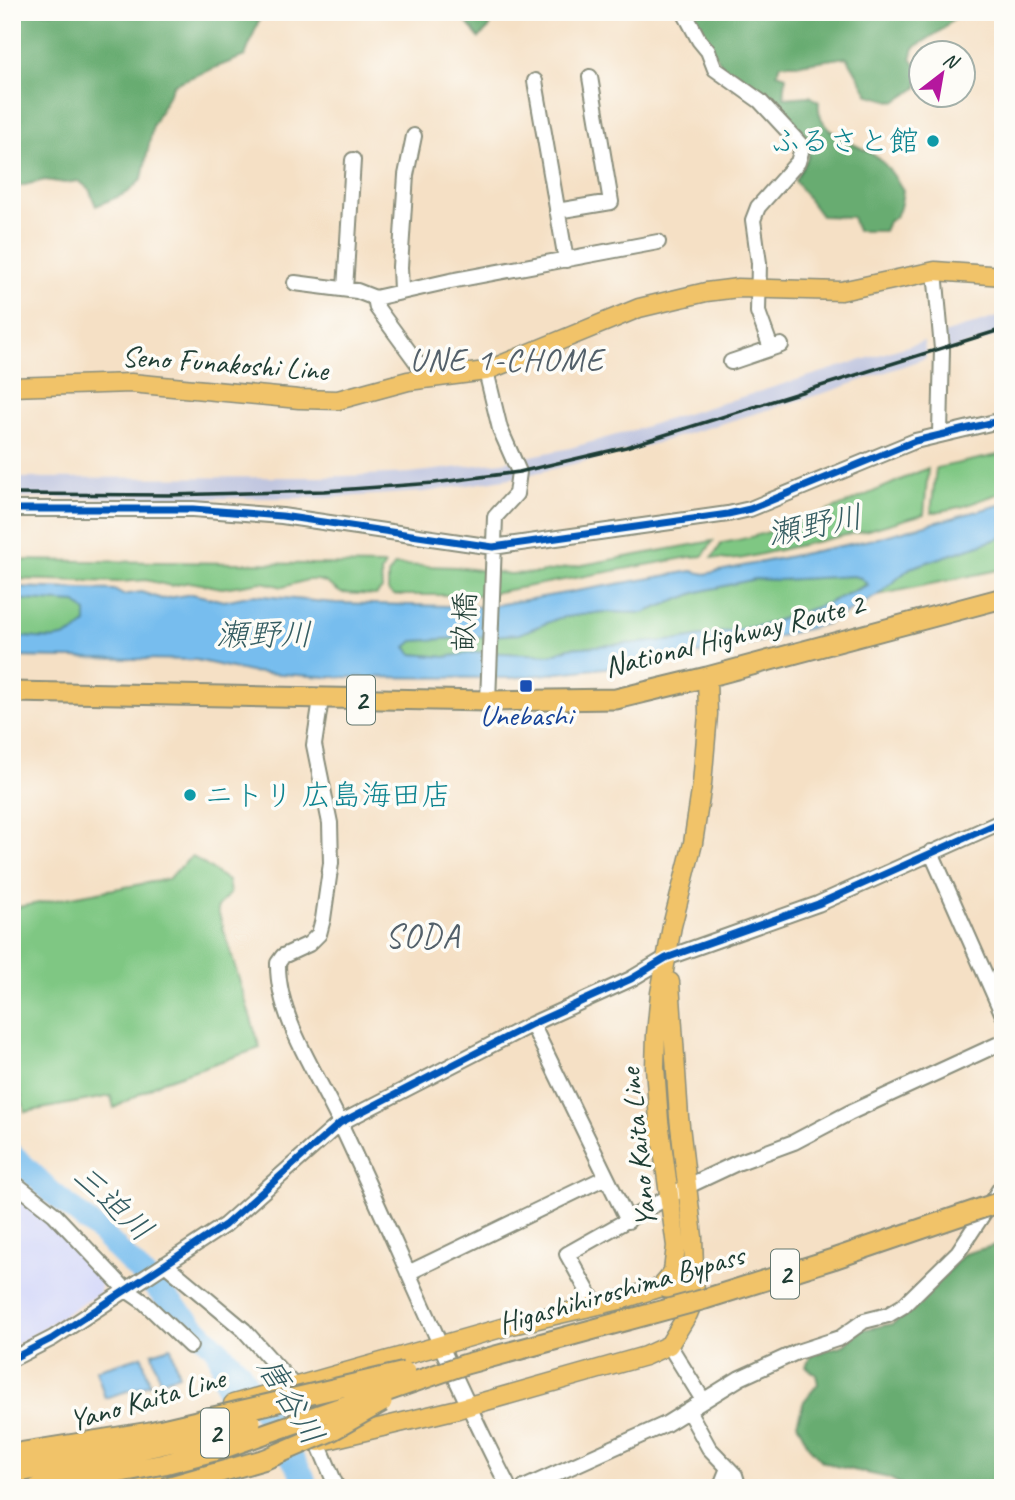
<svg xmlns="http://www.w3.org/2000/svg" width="1015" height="1500" font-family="Caveat,'Klee One',sans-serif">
	<rect width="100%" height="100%" fill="#fdfcf7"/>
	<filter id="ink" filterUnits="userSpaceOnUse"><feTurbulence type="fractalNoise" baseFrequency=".0143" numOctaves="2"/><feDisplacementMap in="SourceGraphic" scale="14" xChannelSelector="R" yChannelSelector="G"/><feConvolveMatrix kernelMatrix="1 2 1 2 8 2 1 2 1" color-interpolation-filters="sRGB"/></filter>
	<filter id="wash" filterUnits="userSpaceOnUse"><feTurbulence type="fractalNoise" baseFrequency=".00686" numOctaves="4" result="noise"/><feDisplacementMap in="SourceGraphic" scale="28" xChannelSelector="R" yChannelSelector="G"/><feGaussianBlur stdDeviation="1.57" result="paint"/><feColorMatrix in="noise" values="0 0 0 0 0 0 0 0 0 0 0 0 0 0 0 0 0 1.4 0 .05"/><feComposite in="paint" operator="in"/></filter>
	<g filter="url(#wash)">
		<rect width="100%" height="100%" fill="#f5e0c5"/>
		<!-- built -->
		<path fill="#d4d8f9" d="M12 1194 47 1220 101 1275 100 1293 12 1347Z"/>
		<!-- industrial -->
		<path fill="#bdc3de" d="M1003 315V334L936 355 934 337Z
			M924 341 926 358 834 390 636 449 523 476 425 492 324 498H12V478L323 477 410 473 502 462 570 448 627 432Z"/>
		<!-- green -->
		<path fill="#7fc783" stroke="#4f825c" stroke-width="2" d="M1003 454V492L964 506 931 513 936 468Z
			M928 468 924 514 868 530 744 558 729 560 712 558 722 543C790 532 864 495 928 468Z
			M1003 537V569L878 595 910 568Z
			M713 541 703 556 690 557 481 595H394L388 591V575L395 565 456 567 509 574 539 573Z
			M12 560 385 565 381 572 382 589 376 595 341 593 325 582 317 580H307L283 587 262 582 222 588 190 582 171 586 146 580 120 582 12 579Z
			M853 576 861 578 868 584 826 604 763 625 679 640 569 648 551 655 478 652 445 657 412 654 406 647 412 641 519 634 559 618 602 612 643 613 698 592 755 579 779 580Z
			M12 599 76 603 86 611V623C67 645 39 638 12 636Z
			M192 856 228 881 230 893 217 908 260 1048 163 1081 114 1108 111 1096 25 1112 12 1059V908L168 879Z"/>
		<!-- forest -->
		<path fill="#67ac71" stroke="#437452" stroke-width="2" d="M12 12H262L245 56 174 84 153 125 142 179 127 193 96 206 89 189 79 181 65 183 45 180 12 188Z
			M458 12H492L490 27 479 38Z
			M689 12H970L958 15 943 29 914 48 911 59 920 70 917 88 895 102 869 95 847 57 800 64H781L777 73 786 76 784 98 810 96 819 102C815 133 854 142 875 156 887 164 895 178 903 190 901 203 901 216 888 222L884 231H857L852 217 821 216 795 181 809 155 796 133 797 125 792 119H780L772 108 771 98 727 73Z
			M1003 1243V1488H908L889 1478 835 1466 822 1461 809 1447 797 1423 804 1401 818 1384 816 1375 806 1366 811 1355 844 1345 861 1330 892 1324 907 1314 964 1254Z"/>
		<!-- water -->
		<path fill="#77bdee" stroke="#4b7d91" stroke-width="2" fill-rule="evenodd" d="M1003 504V537L910 568 878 595 829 623 742 646 641 664 511 678 327 677 250 672 196 660 12 657V636C39 638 67 645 86 623V612L76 603 12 599V587L114 590 123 595 141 592 162 599 192 594 224 601 253 595 335 603 485 607 692 571 705 574 874 539ZM853 576 861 578 868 585 826 604 764 625 679 640 569 648 551 655 478 652 445 657 412 654 406 647 413 641 519 634 559 618 602 612 643 613 698 592 755 579 779 580Z
			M171 1347 179 1375 160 1381 152 1353Z
			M142 1356 150 1384 105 1398 96 1370Z"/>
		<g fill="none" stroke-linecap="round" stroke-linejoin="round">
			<!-- river -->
			<path stroke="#77bdee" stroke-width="23" d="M12 1154 50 1191 100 1232 239 1371 303 1476 307 1488
				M219 1352 228 1391 230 1488"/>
		</g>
	</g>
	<g filter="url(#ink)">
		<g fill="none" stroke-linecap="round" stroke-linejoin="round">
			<defs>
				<path id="minor" d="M684 12 699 40 708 51 715 69 760 101 800 144 801 152 798 162 758 207 753 220 759 263 758 312 771 348
					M535 81 566 260
					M557 211 611 202 590 77
					M935 271 942 349 940 433
					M295 283 357 291 375 298 450 281 658 242
					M345 289 353 160
					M401 291 400 267 406 175 414 136
					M375 298 377 308 418 364 425 378
					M731 362 781 345
					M486 371 500 429 519 472 516 494 495 517 488 701
					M12 509H193L282 516 493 547 728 514 750 509 915 441 1003 420
					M321 699 314 745 330 823 331 863 323 919 319 934 309 944 283 956 278 963C277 1019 319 1076 341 1125 398 1246 448 1369 509 1488
					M931 852 1003 1015
					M532 1024 628 1221
					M12 1181 54 1214 125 1289 144 1302 190 1346
					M165 1264 244 1330 294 1386 337 1488
					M408 1273 606 1177
					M596 1306 567 1254 686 1187 737 1163 794 1142 849 1113 1003 1042
					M669 1345 703 1400
					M12 1359 53 1338 225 1225 340 1123 532 1024 631 979 666 958 818 904 1003 821
					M688 1410 709 1448 735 1475 739 1488
					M524 1488 666 1424 740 1378 797 1352 840 1338 864 1321 888 1315 903 1306 958 1252 1003 1184
					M720 1488 728 1468"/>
				<path id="major" d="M12 387 131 383 299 399 338 400 408 381 486 371 639 308 706 292 738 288 841 291 935 271 1003 276
					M661 1287 673 1290 686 1297 688 1314
					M233 1404 512 1325 620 1300 661 1287 668 1279 673 1271 676 1246 659 1121 655 1067 656 1034 660 993 672 926 693 843 702 784 708 714 707 677
					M319 1442 458 1409 645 1356 669 1345 688 1314 695 1297 693 1237 679 1117 670 982
					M131 1488 180 1478"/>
				<path id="highway" d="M12 692 488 701 616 699 707 677 1003 598"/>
			</defs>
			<!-- minor casing -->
			<use href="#minor" stroke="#8a8e7c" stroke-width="18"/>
			<!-- major casing -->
			<use href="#major" stroke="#8a8e7c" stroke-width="21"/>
			<!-- highway casing -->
			<use href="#highway" stroke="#8a8e7c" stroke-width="23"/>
			<!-- minor -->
			<use href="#minor" stroke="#fff" stroke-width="14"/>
			<!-- major -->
			<use href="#major" stroke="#f1c369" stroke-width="18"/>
			<!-- highway -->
			<use href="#highway" stroke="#f1c369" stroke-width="19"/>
			<!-- rail -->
			<path stroke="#1f3d34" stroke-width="3.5" d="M12 494 169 495 324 491 434 483 519 472 626 447 1003 329"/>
			<defs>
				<path id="highway-bridge" d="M12 1454 150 1432 405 1372
					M12 1473C93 1460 172 1445 251 1422
					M37 1488 164 1464 218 1450 466 1364 705 1299 833 1259 1003 1201
					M164 1488 266 1459 331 1431 382 1402"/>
			</defs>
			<!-- highway-bridge casing -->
			<use href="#highway-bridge" stroke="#8a8e7c" stroke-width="23" stroke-linecap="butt"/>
			<!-- highway-bridge -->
			<use href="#highway-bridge" stroke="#f1c369" stroke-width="19"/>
			<defs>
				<path id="cycleway" d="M12 509H193L282 516 493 547 728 514 750 509 915 441 1003 420
					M12 1359 53 1338 225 1225 340 1123 532 1024 631 979 666 958 818 904 1003 821"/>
			</defs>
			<!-- cycleway casing -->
			<use href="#cycleway" stroke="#fdfcf7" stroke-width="11"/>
			<!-- cycleway -->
			<use href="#cycleway" stroke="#0057b8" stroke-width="7"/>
		</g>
	</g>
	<!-- markers -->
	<g fill="#0f9aa8" stroke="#fdfcf7" stroke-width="2.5">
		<circle cx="933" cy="141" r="7"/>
		<circle cx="190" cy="795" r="7"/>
	</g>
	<rect fill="#1a4fb4" stroke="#fdfcf7" stroke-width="2.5" x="519" y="679" width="14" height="14" rx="3.5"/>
	<g text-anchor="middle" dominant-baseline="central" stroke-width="7" stroke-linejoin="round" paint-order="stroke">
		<!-- shield labels -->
		<g fill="#fdfcf7" stroke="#62766e" stroke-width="2">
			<rect x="347" y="675.5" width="28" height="49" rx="5"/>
			<rect x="771" y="1249.5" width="28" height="49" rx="5"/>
			<rect x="201" y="1408.5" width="28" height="49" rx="5"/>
		</g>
		<g font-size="28" font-weight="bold" fill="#1f3d34">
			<text x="361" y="700">2</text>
			<text x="785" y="1274">2</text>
			<text x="215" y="1433">2</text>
		</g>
		<!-- culture labels -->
		<g font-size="30" fill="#0d838f" stroke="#fdfcf7" text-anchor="end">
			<text x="919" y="141">ふるさと館</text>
			<text x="204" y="795" text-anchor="start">ニトリ 広島海田店</text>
		</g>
		<!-- street labels -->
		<g font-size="30" fill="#1f3d34" stroke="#fdfcf7">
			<text transform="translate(225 363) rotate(4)">Seno Funakoshi Line</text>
			<text transform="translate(464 622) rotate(-88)">畝橋</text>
			<text transform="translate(734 635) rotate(-14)">National Highway Route 2</text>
			<text transform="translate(638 1148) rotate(-96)">Yano Kaita Line</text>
			<text transform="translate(621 1289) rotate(-16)">Higashihiroshima Bypass</text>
			<text transform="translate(147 1399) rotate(-16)">Yano Kaita Line</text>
		</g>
		<!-- transit labels -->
		<g font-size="30" fill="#164399" stroke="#fdfcf7">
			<text x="526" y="715">Unebashi</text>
		</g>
		<!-- neighbourhood labels -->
		<g font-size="32" letter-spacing="2" fill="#53606a" stroke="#fdfcf7">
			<text x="507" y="359">UNE 1-CHOME</text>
		</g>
		<!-- water labels -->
		<g font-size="32" font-style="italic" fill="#355d62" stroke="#fdfcf7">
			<text transform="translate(815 525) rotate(-11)">瀬野川</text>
			<text x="264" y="634">瀬野川</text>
			<text transform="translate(113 1203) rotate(43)">三迫川</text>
			<text transform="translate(291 1401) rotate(59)">唐谷川</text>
		</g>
		<!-- quarter labels -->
		<g font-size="33" letter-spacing="2" fill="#53606a" stroke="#fdfcf7">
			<text x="423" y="936">SODA</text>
		</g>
	</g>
	<!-- margin -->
	<rect width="1015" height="1500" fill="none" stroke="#fdfcf7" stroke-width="42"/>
	<!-- north arrow -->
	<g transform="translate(942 74) rotate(31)"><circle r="33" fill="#fdfcf7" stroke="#a4b0a9" stroke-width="2"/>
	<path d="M0-5L12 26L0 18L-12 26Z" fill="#b5179e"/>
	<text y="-10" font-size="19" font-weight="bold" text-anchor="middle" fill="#1f3d34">N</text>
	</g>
</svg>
